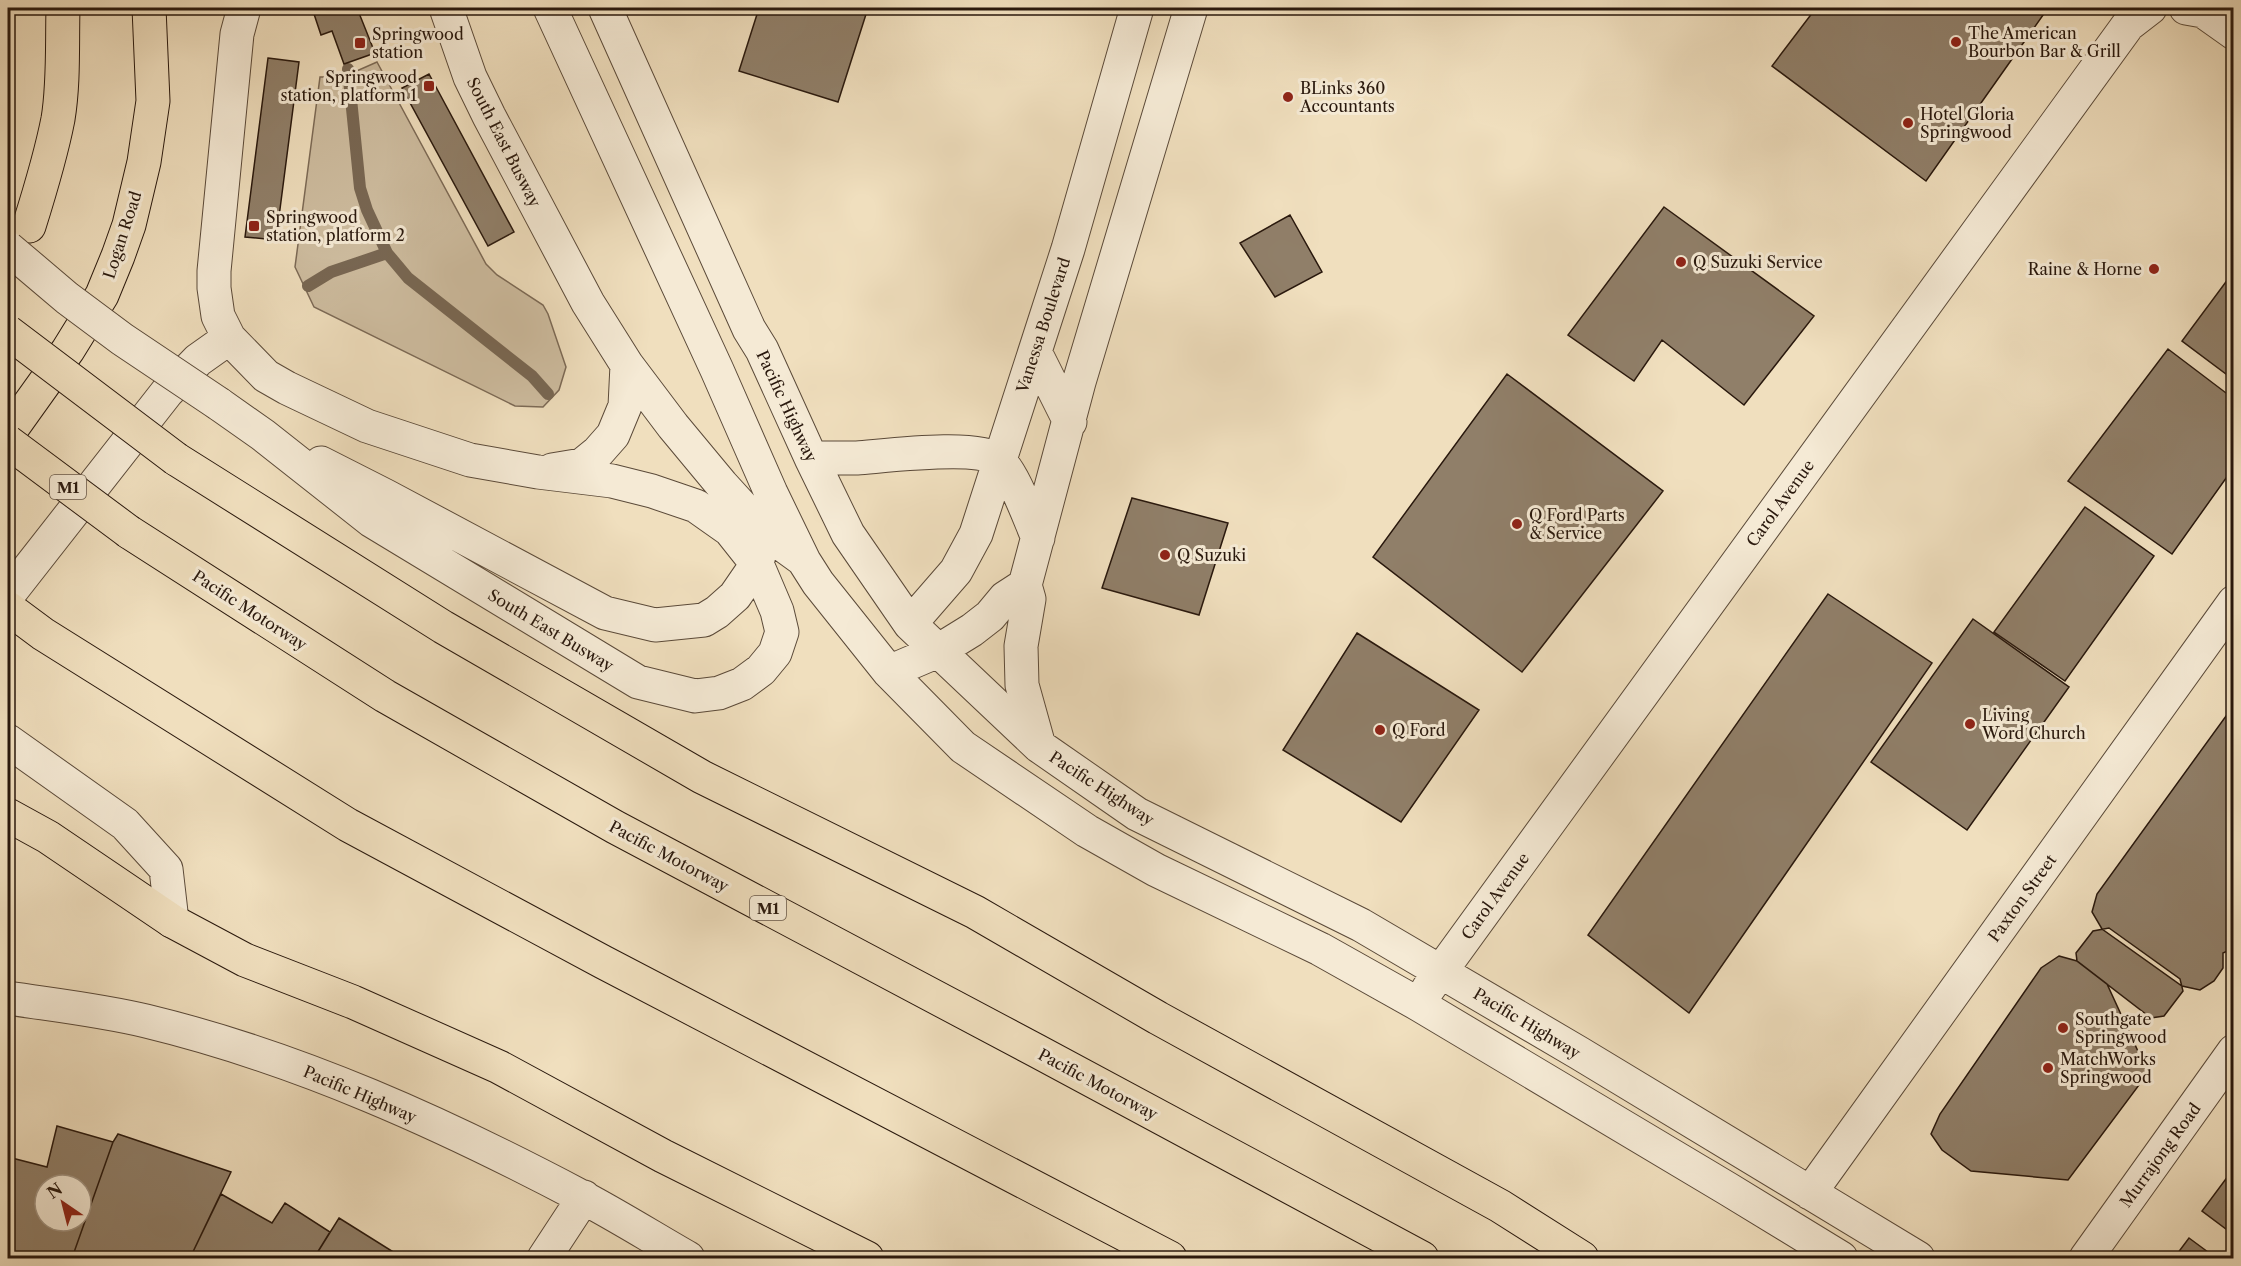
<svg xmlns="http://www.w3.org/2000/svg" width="2241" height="1266" font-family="'Libre Caslon Text',serif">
	<rect width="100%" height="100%" fill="#f0dfbe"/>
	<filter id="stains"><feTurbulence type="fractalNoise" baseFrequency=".00333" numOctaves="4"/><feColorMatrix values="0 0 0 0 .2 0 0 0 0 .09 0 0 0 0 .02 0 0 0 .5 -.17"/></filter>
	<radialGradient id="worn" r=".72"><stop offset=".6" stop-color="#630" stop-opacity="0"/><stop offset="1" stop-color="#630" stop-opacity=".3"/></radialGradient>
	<!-- green -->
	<path fill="#cebda0" stroke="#7c6a56" stroke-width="1.5" d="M377 62 486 264 497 275 543 305 548 314 566 367 559 390 543 407 515 406 314 307 295 267 320 77H343Z"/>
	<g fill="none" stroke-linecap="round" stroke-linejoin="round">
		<!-- stream -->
		<path stroke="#786753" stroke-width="12" d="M348 69 360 188 367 210 387 253 408 278 532 376 548 394
			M308 286 331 272 387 253"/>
	</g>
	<!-- building -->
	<path fill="#907f69" stroke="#29180d" stroke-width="1.5" fill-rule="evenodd" d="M323 8H357L375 53 344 64 332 31 321 35 313 11Z
		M759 8H868L838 102 739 71Z
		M1816 8H2048L1926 181 1772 66Z
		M268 58 299 62 276 240 245 237Z
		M429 74 514 232 488 246 402 88Z
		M1664 207 1814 316 1744 405 1662 340 1634 381 1568 335Z
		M1290 215 1322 272 1275 297 1240 243Z
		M2234 271V380L2182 341Z
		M2168 349 2234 399V467L2172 554 2068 481Z
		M1507 374 1663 491 1522 672 1373 557Z
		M1132 498 1228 523 1199 615 1102 588Z
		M2085 507 2154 556 2065 681 1994 632Z
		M1828 594 1932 663 1689 1013 1588 935Z
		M1973 619 2069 687 1967 830 1871 762Z
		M1357 633 1479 710 1401 822 1283 750Z
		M2234 705V889L2228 897 2234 901V948L2223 953V968L2214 981 2200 990 2182 986 2102 929 2092 912 2097 894Z
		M2109 928 2180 979 2183 991 2164 1016 2151 1018 2077 961 2076 953 2093 931Z
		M2059 956 2077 961 2107 984 2148 1073 2068 1180 1971 1171 1942 1150 1931 1134 1940 1114 2041 968Z
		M57 1126 113 1142 72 1258H8V1157L47 1167ZM45 1185H81V1221H45Z
		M118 1134 231 1172 190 1258H72L113 1142Z
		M2234 1168V1235L2202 1211Z
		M221 1194 272 1223 285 1203 330 1232 314 1258H190Z
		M339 1218 403 1258H314Z
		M2189 1238 2216 1258H2174Z"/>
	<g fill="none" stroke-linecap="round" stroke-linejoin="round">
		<defs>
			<path id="minor" d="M446 8 470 77 489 116 588 303 627 365 673 426 722 485 765 532 801 558
				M550 8 717 370 771 493 804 561 818 583 889 672 963 747 1087 831 1156 870 1320 949 1418 1004 1728 1189 1841 1258
				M605 8 749 329 762 350 811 458 848 534 910 624 1039 746 1137 814 1361 925 1579 1053 1918 1258
				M2186 8 2203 11 2234 33
				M1035 352 1070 422
				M219 404 263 435 372 521 638 682 695 696 719 693 742 684 761 670 775 653 782 632 777 611 757 564 730 530 696 506 652 491 612 481 538 472 470 460 367 426 287 388 266 376 229 338 218 316 214 288V271L237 34 244 8
				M811 458C826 458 841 458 857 458 885 456 977 444 998 460 1013 471 1030 520 1038 538
				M321 463 386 496 605 613 655 625 704 620 717 612 735 596 757 564 761 546
				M552 470 582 465 598 452 613 435 625 406 627 365
				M8 595 167 392 198 360 229 338
				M910 624 956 571 976 534 1068 249 1137 8
				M889 672 938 651 972 630 990 616 1005 598 1025 585
				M8 741 125 824 166 869 172 921
				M1039 746 1022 685 1021 646 1029 599 1025 585 1079 382 1191 8
				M1428 989 2128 25 2150 8
				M8 998C54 1005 100 1010 146 1021 299 1058 444 1124 582 1197 618 1216 653 1238 688 1258
				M1810 1193 2234 602
				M544 1258 584 1197
				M2086 1258 2234 1051"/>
			<path id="major" d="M29 226C40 191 51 155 58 119 64 83 62 44 63 8
				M8 434 68 350 102 295 118 256 129 225 144 162 153 101 149 8"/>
			<path id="highway" d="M176 459 443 627 702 777 975 912 1158 1018 1500 1206 1582 1258
				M129 532 385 696 615 827 1037 1051 1422 1258
				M8 608 43 634 348 825 603 962 1170 1258
				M8 815 48 837 172 921 245 960 353 1002 499 1067 663 1156 867 1258"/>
		</defs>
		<!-- minor casing -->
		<use href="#minor" stroke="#5b4a39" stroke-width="35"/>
		<!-- major casing -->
		<use href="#major" stroke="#29180d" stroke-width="35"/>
		<!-- highway casing -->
		<use href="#highway" stroke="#29180d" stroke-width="35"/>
		<!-- minor -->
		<use href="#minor" stroke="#f5ead5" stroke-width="33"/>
		<!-- major -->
		<use href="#major" stroke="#f0dfbe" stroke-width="33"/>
		<!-- highway -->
		<use href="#highway" stroke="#f0dfbe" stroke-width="33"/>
		<defs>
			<path id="minor-bridge" d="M8 248 67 298 122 339 219 404"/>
			<path id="highway-bridge" d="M8 332 176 459
				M8 442 129 532"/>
		</defs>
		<!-- minor-bridge casing -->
		<use href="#minor-bridge" stroke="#5b4a39" stroke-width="35" stroke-linecap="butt"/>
		<!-- highway-bridge casing -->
		<use href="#highway-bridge" stroke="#29180d" stroke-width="35" stroke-linecap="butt"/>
		<!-- minor-bridge -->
		<use href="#minor-bridge" stroke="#f5ead5" stroke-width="33"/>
		<!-- highway-bridge -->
		<use href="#highway-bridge" stroke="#f0dfbe" stroke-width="33"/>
	</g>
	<!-- markers -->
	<g fill="#8f2418" stroke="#f5ead5" stroke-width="2">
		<circle cx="1956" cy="42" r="6"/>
		<rect x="354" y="37" width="12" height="12" rx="3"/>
		<rect x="423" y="80" width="12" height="12" rx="3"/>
		<circle cx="1288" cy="97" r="6"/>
		<circle cx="1908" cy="123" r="6"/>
		<rect x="248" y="220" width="12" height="12" rx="3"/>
		<circle cx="1681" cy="262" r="6"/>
		<circle cx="2154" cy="269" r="6"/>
		<circle cx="1517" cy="524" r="6"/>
		<circle cx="1165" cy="555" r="6"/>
		<circle cx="1970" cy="724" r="6"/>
		<circle cx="1380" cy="730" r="6"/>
		<circle cx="2063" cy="1028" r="6"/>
		<circle cx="2048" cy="1068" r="6"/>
	</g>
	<g text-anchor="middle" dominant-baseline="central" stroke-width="6" stroke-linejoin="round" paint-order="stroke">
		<!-- shield labels -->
		<g fill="#f5ead5" stroke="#665749" stroke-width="1.5">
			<rect x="50" y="475" width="36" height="24" rx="4.5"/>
			<rect x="750" y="896" width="36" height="24" rx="4.5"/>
		</g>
		<g font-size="15" font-weight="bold" fill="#29180d">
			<text x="68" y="487">M1</text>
			<text x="768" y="908">M1</text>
		</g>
		<!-- poi labels -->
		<g font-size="16" fill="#29180d" stroke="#f5ead5" text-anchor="start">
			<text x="1968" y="33">The American<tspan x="1968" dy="18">Bourbon Bar &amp; Grill</tspan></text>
			<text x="372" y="34">Springwood<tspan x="372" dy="18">station</tspan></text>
			<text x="417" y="77" text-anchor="end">Springwood<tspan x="417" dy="18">station, platform 1</tspan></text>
			<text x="1300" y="88">BLinks 360<tspan x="1300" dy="18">Accountants</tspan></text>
			<text x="1920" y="114">Hotel Gloria<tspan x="1920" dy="18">Springwood</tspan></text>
			<text x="266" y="217">Springwood<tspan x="266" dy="18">station, platform 2</tspan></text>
			<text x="1693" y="262">Q Suzuki Service</text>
			<text x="2142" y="269" text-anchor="end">Raine &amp; Horne</text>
			<text x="1529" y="515">Q Ford Parts<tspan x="1529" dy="18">&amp; Service</tspan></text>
			<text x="1177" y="555">Q Suzuki</text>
			<text x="1982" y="715">Living<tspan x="1982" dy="18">Word Church</tspan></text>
			<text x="1392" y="730">Q Ford</text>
			<text x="2075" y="1019">Southgate<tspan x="2075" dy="18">Springwood</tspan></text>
			<text x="2060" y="1059">MatchWorks<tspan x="2060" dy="18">Springwood</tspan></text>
		</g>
		<!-- street labels -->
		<g font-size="16" fill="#29180d" stroke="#f5ead5">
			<text transform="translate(504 142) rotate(63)">South East Busway</text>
			<text transform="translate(122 235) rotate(-72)">Logan Road</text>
			<text transform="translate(1043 325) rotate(-72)">Vanessa Boulevard</text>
			<text transform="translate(787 406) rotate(65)">Pacific Highway</text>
			<text transform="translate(1780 503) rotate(-54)">Carol Avenue</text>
			<text transform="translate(250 610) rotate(33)">Pacific Motorway</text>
			<text transform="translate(551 630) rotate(31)">South East Busway</text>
			<text transform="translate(1102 788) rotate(33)">Pacific Highway</text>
			<text transform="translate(669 856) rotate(28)">Pacific Motorway</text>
			<text transform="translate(1495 896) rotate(-54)">Carol Avenue</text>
			<text transform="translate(2022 898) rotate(-54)">Paxton Street</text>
			<text transform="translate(1527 1023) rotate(31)">Pacific Highway</text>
			<text transform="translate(1098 1084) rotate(28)">Pacific Motorway</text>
			<text transform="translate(360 1094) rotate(23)">Pacific Highway</text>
			<text transform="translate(2160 1155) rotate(-54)">Murrajong Road</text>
		</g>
	</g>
	<!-- margin -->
	<rect width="2241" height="1266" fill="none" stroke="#f0dfbe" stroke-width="30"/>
	<rect x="9" y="9" width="2223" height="1248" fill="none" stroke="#29180d" stroke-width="3"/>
	<rect x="15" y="15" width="2211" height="1236" fill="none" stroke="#29180d" stroke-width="1.5"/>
	<!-- north arrow -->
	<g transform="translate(63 1203) rotate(325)"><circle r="28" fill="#f5ead5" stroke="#a39685" stroke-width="1.5"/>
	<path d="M0-4.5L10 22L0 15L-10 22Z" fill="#8f2418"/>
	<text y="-9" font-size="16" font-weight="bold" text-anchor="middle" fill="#29180d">N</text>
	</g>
	<rect width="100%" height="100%" filter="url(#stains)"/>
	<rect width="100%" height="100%" fill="url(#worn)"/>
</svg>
